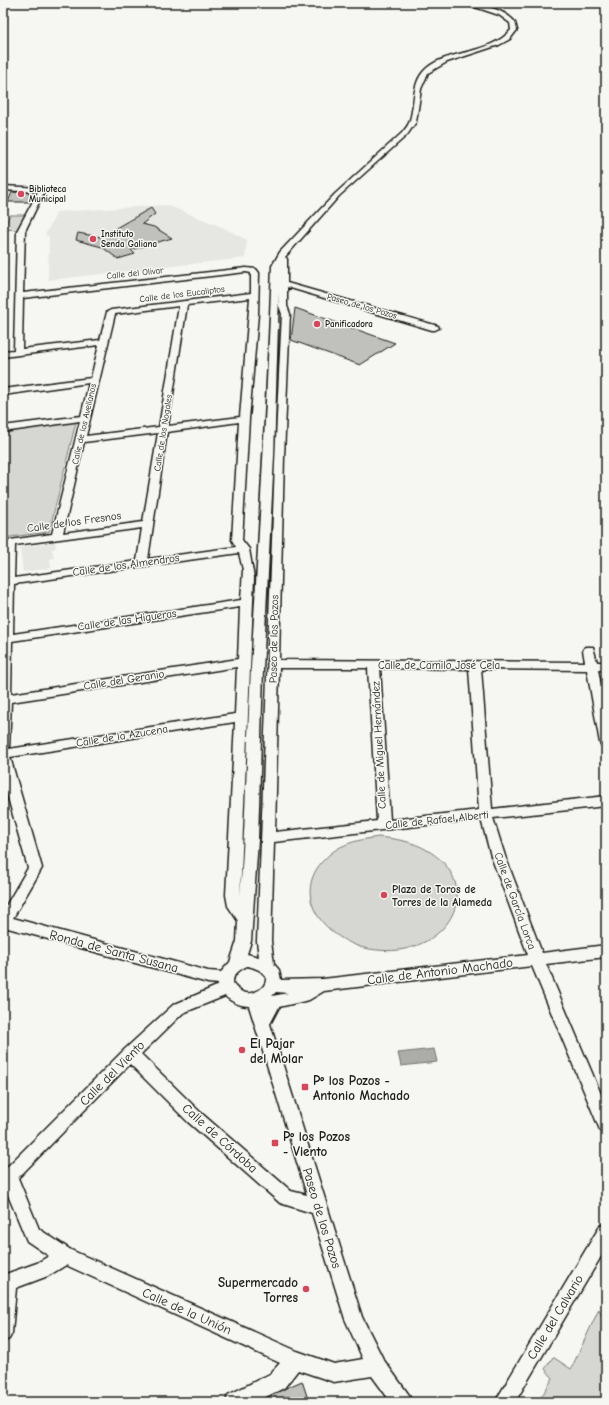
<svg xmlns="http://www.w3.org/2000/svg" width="609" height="1405" font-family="'Comic Neue',sans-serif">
	<rect width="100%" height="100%" fill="#f6f6f2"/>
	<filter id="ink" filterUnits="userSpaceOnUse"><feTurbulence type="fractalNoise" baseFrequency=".025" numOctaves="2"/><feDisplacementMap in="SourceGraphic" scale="8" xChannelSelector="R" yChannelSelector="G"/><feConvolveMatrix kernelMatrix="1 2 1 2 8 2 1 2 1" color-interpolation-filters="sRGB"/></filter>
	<g filter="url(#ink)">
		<!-- built -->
		<path fill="#e6e6e2" d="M167 205 222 227 247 240 245 258 48 280 49 236 45 235 57 212Z
			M55 542 56 548 52 549 54 558 50 559 51 568 23 572 20 547Z"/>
		<!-- green -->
		<path fill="#d6d6d2" stroke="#797977" d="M10 215H25L17 230 3 229Z
			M76 422 49 532 3 538V432Z
			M378 837C396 839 412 841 427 850 477 879 460 934 409 948 395 952 379 951 364 948 331 939 296 906 316 870 323 859 334 849 345 845 356 840 367 839 378 837Z
			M599 1309 606 1328V1402H538L553 1378 545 1369 553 1357 571 1369Z"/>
		<!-- water -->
		<path fill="#acaca9" stroke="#727271" d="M434 1049 437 1062 401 1066 398 1053Z"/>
		<!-- building -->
		<path fill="#c0c0bd" stroke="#1c1c1c" d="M12 192 36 193 31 202H8Z
			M151 208 155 214 142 224 154 227 172 238 131 250 135 254 118 259 102 247 76 240 78 233 100 237Z
			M295 308 395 343 360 365 291 340Z
			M302 1381 309 1402H258L286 1388Z"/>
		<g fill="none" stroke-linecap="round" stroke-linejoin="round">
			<defs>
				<path id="minor" d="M463 3C478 3 504 9 514 21 516 23 516 27 517 30L510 39 499 45 447 62 428 73 421 89 416 122 407 135 339 196 285 257 287 259V283L438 326 439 328 435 330H432L287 287V306L290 314 284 456 279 660 585 662 583 650 585 647H593L597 662H606V670H598L606 710V747L602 746 600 743 587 670 481 669 492 809 606 796V806L493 818 505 856 542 953 606 945V957L546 964 606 1106V1132L600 1130 598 1125 532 966 324 991 309 1000 279 1007 270 1024 362 1317 383 1359 409 1395 411 1402H391L372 1376 334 1382 298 1370 284 1388 255 1402H226L228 1395 270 1374 280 1363 66 1265 48 1276 16 1288 12 1333 9 1339 3 1342V1275L37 1263 49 1256 27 1241 3 1183V1167L6 1168 125 1049 173 1005 219 985V984L208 983 8 928 3 930V911L28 868 3 780V581L5 547H3V541L52 534 80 421 3 432V426L81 416 89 383 3 395V389L91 378 99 345 3 357V351L14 350 17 231 38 192 3 190V186L42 188 45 190 25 231 23 293 246 268 256 269 259 273 258 314 249 419 242 540 249 549 254 578 240 896C246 820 247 744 251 668 259 534 267 400 272 266L280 252 335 194 402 133C405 129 409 125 410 120 415 104 412 85 423 72 442 49 490 56 511 30L510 23 499 15ZM246 272 251 273V293L111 310 107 312 100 340 22 349 23 298ZM279 293V306L282 314C271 523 266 732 257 941L259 957 247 954 251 941 258 840 263 670 274 456ZM250 298 240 417 168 426 187 305ZM179 306 159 427 86 436 115 314ZM239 422 232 540 236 547 148 559 167 432ZM158 433 143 522 63 533 84 442ZM142 528 137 561 14 578 15 545ZM239 553 243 570 241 600 13 634 14 584ZM240 607 238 659 11 694 12 641ZM237 667 235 714 9 749 11 702ZM279 668H368L377 821 275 832ZM380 668 469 669 479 810 390 820ZM235 722 226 895 228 906 238 921 237 941 230 962 221 972 208 971 13 918 42 868 10 757ZM481 819 491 856 528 955 323 979 281 980 279 970 274 964 271 941 274 842ZM247 966C287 974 254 1004 238 989 235 987 233 985 233 981 233 974 241 969 247 966ZM276 992 288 993 272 996ZM225 996C231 1002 241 1006 249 1006L307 1195 291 1191 200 1112 141 1054 183 1013ZM130 1064 188 1122 280 1203 312 1213 345 1319 363 1359 334 1364 297 1351 71 1250 39 1229 18 1178Z
					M606 1224V1248L515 1402H495L600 1226Z"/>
			</defs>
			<!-- minor casing -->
			<use href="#minor" stroke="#1c1c1c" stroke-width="3"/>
			<!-- minor -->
			<use href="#minor" fill="#f6f6f2" fill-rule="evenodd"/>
		</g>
	</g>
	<!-- markers -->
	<g fill="#d1495b" stroke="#f6f6f2" stroke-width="1.5">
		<circle cx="21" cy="194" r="4"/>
		<circle cx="93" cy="239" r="4"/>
		<circle cx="317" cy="324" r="4"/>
		<circle cx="384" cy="895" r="4"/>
		<circle cx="242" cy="1050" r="4"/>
		<rect x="301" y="1083" width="8" height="8" rx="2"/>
		<rect x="271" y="1139" width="8" height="8" rx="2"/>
		<circle cx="306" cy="1289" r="4"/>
	</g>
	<g text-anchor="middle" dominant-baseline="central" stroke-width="3" stroke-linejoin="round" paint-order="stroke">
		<!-- far-poi labels -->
		<g font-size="9" font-weight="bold" fill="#1c1c1c" stroke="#f6f6f2" text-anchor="start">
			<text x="29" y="189">Biblioteca<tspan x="29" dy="10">Municipal</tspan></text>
			<text x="101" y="234">Instituto<tspan x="101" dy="10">Senda Galiana</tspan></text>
			<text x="325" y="324">Panificadora</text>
		</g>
		<!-- far-street labels -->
		<g font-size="9" fill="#1c1c1c" stroke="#f6f6f2">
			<text transform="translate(135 273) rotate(-6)">Calle del Olivar</text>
			<text transform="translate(182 294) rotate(-7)">Calle de los Eucaliptos</text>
			<text transform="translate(362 306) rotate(16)">Paseo de los Pozos</text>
			<text transform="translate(84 424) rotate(-77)">Calle de los Avellanos</text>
			<text transform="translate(163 433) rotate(-81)">Calle de los Nogales</text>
		</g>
		<!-- street labels -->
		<g font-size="11" fill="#1c1c1c" stroke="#f6f6f2">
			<text transform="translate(74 522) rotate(-8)">Calle de los Fresnos</text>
			<text transform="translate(126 565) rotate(-8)">Calle de los Almendros</text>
			<text transform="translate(127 620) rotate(-8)">Calle de las Higueras</text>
			<text transform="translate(274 639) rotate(-89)">Paseo de los Pozos</text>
			<text x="439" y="665">Calle de Camilo José Cela</text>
			<text transform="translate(124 680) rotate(-9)">Calle del Geranio</text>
			<text transform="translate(122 736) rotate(-9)">Calle de la Azucena</text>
			<text transform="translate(379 745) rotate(-93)">Calle de Miguel Hernández</text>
			<text transform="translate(437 820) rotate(-6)">Calle de Rafael Alberti</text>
			<text transform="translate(515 901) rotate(70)">Calle de García Lorca</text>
		</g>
		<!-- poi labels -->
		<g font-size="11" font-weight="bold" fill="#1c1c1c" stroke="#f6f6f2" text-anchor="start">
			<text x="392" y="889">Plaza de Toros de<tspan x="392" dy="13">Torres de la Alameda</tspan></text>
		</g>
		<!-- near-street labels -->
		<g font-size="13" fill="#1c1c1c" stroke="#f6f6f2">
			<text transform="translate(114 951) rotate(15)">Ronda de Santa Susana</text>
			<text transform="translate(440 971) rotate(-7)">Calle de Antonio Machado</text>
			<text transform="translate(112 1073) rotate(-45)">Calle del Viento</text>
			<text transform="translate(220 1138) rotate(42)">Calle de Córdoba</text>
			<text transform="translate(322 1218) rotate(73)">Paseo de los Pozos</text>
			<text transform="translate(187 1311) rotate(24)">Calle de la Unión</text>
			<text transform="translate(555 1317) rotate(-59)">Calle del Calvario</text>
		</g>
		<!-- near-poi labels -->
		<g font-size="13" font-weight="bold" fill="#1c1c1c" stroke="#f6f6f2" text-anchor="start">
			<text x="250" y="1043">El Pajar<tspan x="250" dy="15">del Molar</tspan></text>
			<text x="313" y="1080">Pº los Pozos -<tspan x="313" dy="15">Antonio Machado</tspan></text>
			<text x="283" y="1136">Pº los Pozos<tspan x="283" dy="15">- Viento</tspan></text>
			<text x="298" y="1282" text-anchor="end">Supermercado<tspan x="298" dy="15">Torres</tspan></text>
		</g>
	</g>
	<!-- margin -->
	<rect width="609" height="1405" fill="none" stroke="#f6f6f2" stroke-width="16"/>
	<rect x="8" y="8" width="593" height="1389" fill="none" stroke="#1c1c1c" stroke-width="1.5" filter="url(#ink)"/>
</svg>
